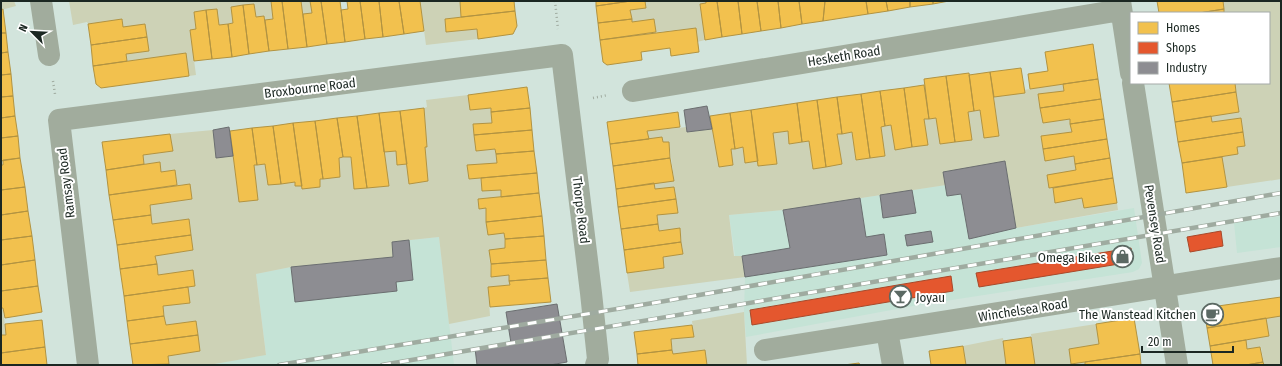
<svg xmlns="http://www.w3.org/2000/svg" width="1282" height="366" font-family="'Fira Sans Condensed',sans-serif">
	<rect width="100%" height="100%" fill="#d2e4dc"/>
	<!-- built -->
	<path fill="#c5e3d6" d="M1005 161 1016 228 1134 208 1142 263 1139 269 1133 272 913 306 746 337 744 312 745 277 735 256 729 215 783 210 945 185 943 172Z
		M1281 216V247L1237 253 1234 223Z
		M439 237 454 365H209L266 354 256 274 291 267 393 257 392 242Z"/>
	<!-- green -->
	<path fill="#cdd2b6" d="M1 1H14L16 6 1 10Z
		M69 1H271L273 19 265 20 264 16 256 17 254 4 231 7 233 23 219 25 216 9 194 12 196 29 190 30 196 75 189 76 186 53 127 61 126 54 149 51 123 27V20L88 24 87 22 73 25Z
		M301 1H310L312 13 303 14Z
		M420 1H460L461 17 445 19 446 32 477 29 478 39 426 45Z
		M645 1H706L705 40 697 42 695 28 656 32 654 20 632 22 630 10 646 8Z
		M1223 1H1281V179L1227 187 1222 157 1238 154 1237 147 1245 146 1241 118 1212 122 1211 116 1239 112 1235 83H1269V13H1224Z
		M1063 84 1064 91 1038 95 1043 123 1070 119 1072 132 1041 137 1045 161 1074 156 1076 170 1049 188H1053L1055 202 1082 198 1084 208 1117 203 1118 210 1016 228 1005 162 944 172 946 185 783 210 729 215 734 256H742L745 277 630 292 627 273 664 268 663 257 683 254 680 228 659 231 657 215 678 212 674 187 655 189 654 183 674 180 669 142H663L662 137 649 139 647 131 687 127V132L712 129 720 167 733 165 731 149 743 147 745 162 758 161 759 166 777 164 773 133 788 131 790 144 809 141 813 169 841 164 837 134 852 132 856 160 885 156 881 127 891 125 895 150 927 145 924 119 936 118 940 144 971 140 968 112 980 110 984 138 999 136 994 97 1024 93V90Z
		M468 95 470 110 491 108 492 123 473 124 476 151 495 149 497 163 467 166 469 179 481 178 482 191 501 190V197L478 199 479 209 486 208 488 234 504 233 505 248 489 250 491 277 509 275 510 285 488 287 490 316 449 324 439 237 392 242 393 257 291 267 256 274 266 355 209 365H163L169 364 168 356 200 351 196 321 166 325 163 306 190 303 188 287 193 270 158 275 155 256 193 250 189 219 152 224 150 205 192 199 190 184 177 185 175 170 161 172 160 162 144 164 143 155 172 151 170 134 213 130 216 157 233 156 239 201 258 199 254 165 265 164 268 185 295 182 296 186H302V189L320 187V179L340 177 339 158 351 157 354 189 389 186 384 152 396 151 397 165 407 164 409 184 428 181 425 147 427 146 424 108 427 107 426 100Z
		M1 308H3L6 335H1Z
		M744 312 747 365H707L705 350 673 354 671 339 694 337 692 321Z
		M1281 316V365H1264L1261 347 1247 349 1246 340 1268 336 1266 318Z
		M1096 324 1099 344 1069 349 1071 364 1085 362V365H1035L1031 334Z
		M1003 338 1006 365H966L963 346Z"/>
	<!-- homes -->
	<path fill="#f2c14e" stroke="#b29341" d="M271 1H282L288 49 269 51 265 20 273 19Z
		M282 1H301L307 47 288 49Z
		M310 1H321L327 44 307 47 303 14 312 13Z
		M321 1H340L345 42 327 44Z
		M347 1H360L365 39 345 42 341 10 348 9Z
		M360 1H379L383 37 365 39Z
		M379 1H399L404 34 383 37Z
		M399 1H420L424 31 404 34Z
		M460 1H514L515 11 461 17Z
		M596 1H631L596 6Z
		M631 1H645L646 8 630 10 632 19 598 23 596 6Z
		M706 1H717L722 37 705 40 700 4 706 3Z
		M717 1H738L742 34 722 37Z
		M738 1H757L761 31 742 34Z
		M757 1H778L781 28 761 31Z
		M778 1H799L802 24 781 28Z
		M799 1H825L823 21 802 24Z
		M825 1H866L868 14 823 21Z
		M866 1H886L888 11 868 14Z
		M886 1H910V7L888 11Z
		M910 1H933V4L910 7Z
		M933 1H949L933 4Z
		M1157 1H1223L1224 9 1199 13H1159Z
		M254 4 256 17 264 16 269 51 249 54 243 5Z
		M243 5 249 54 232 57 228 24 233 23 231 7Z
		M3 9 6 33H1V10Z
		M217 9 219 25 228 24 232 57 212 59 206 10Z
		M1224 9V13H1199Z
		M206 10 212 59 194 61 190 30 196 29 194 12Z
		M515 11 517 26 513 34 478 39 477 29 446 32 445 19Z
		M122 19 123 27 145 24 147 37 91 45 88 24Z
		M632 19V22L654 19 656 32 600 40 598 23Z
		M696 28 699 52 671 56 670 48 641 52 642 60 607 65 603 62 600 40Z
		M1 33H6L8 52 1 53Z
		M147 37 149 51 126 54 127 61 93 66 91 45Z
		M1093 44 1098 79 1030 89 1028 74 1048 71 1045 52Z
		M8 52 11 74 1 75V53Z
		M186 53 189 76 101 88 96 84 93 66Z
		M1021 68 1025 93 994 97 990 72Z
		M990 72 999 136 984 138 980 110 974 111 969 75Z
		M969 73 974 111 968 112 972 140 955 142 946 76Z
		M11 74 13 96 1 97V75Z
		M946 76 955 142 940 144 936 118 929 119 924 79Z
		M1098 79 1101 99 1040 108 1038 94 1064 91 1063 84Z
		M1169 83H1235L1236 92 1172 102Z
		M924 85 929 119H924L928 145 912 147 904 88Z
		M527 87 530 108 491 112V108L470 110 468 95Z
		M904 88 912 147 895 150 891 125 885 126 880 91Z
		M880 91 885 126 881 127 885 156 870 158 861 94Z
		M1236 92 1239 112 1175 122 1172 102Z
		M861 94 870 158 856 160 852 132 842 134 837 97Z
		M13 96 15 116 1 118V97Z
		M837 97 842 134H837L842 164 826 167 817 100Z
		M1101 99 1104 119 1070 124V119L1043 123 1040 108Z
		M817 100 826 167 813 169 809 141 802 142 797 103Z
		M797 103 802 142 789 144 788 131 773 133 777 164 758 166 751 110Z
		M424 108 427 147H425L428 181 409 184 400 111Z
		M530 108 532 130 474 135 473 124 492 123 491 112Z
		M751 110 758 161 745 163 743 147 735 149 730 113Z
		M400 111 407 164 397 165 396 151 384 152 379 113Z
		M678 112 680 127 647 131 649 139 610 144 607 122Z
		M379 113 389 186 367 188 357 116Z
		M730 113 735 149H731L733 165 719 167 710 116Z
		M15 116 18 136 1 138V118Z
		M357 116 367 188 354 189 351 157H343L337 118Z
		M1211 116 1212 122 1241 118 1243 132 1178 142 1175 122Z
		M337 118 343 157 339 158 340 177 323 179 315 121Z
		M1104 119 1107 139 1043 149 1041 136 1072 132 1070 124Z
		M315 121 323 179H320V187L302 189 293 123Z
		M293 123 302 186H295V182L281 184 273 126Z
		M273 126 281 184 268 185 265 164 257 165 252 128Z
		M252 128 257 165H254L258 200 239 202 230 131Z
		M532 130 534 151 496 154 495 149 476 151 474 135Z
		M1243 132 1245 146 1237 147 1238 154 1182 163 1178 142Z
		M170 134 173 151 143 155 144 164 106 170 102 142Z
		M18 136 20 158 1 161V138Z
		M662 137 663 142H669L670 158 613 166 610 144Z
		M1107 139 1110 158 1075 164 1074 156 1045 161 1043 149Z
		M534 151 537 173 469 179 467 165 497 163 496 154Z
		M1222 157 1227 187 1186 193 1182 163Z
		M20 158 25 187 1 190V165H3V160Z
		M670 158 674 181 616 189 613 166Z
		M1110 158 1113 178 1049 188 1047 175 1076 170 1075 164Z
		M160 162 161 172 175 170 177 185 109 195 106 170Z
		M537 173 539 193 501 197V190L482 191 481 178Z
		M1113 178 1117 203 1084 208 1082 198 1055 203 1053 188Z
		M654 183 655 189 674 187 676 199 618 207 616 189Z
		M190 184 192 199 150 205 151 215 113 220 109 195Z
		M25 187 28 211 1 215V190Z
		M539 193 542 216 486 222V208L479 209 478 199Z
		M676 199 678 213 657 215 658 224 621 229 618 207Z
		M28 211 32 236 1 240V215Z
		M151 215 152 224 189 219 191 235 117 245 113 220Z
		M542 216 544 236 505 239 504 233 488 235 486 222Z
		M658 224 659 231 680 228 681 242 624 250 621 229Z
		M191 235 193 250 155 256 157 264 120 269 117 245Z
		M32 236 35 260 1 265V240Z
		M544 236 546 260 491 264 489 250 505 248V239Z
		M681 242 683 254 663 257 664 268 627 273 624 250Z
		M35 260 38 286 1 291V265Z
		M546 260 548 278 509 281V275L491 277V264Z
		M157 264 158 275 193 270 195 286 124 296 120 269Z
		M548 278 551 302 490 307 488 287 510 285 509 281Z
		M38 286 42 312 5 318 3 308H1V291Z
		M188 287 190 303 163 306 164 316 127 321 124 296Z
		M1281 297V316L1207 328 1204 308Z
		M164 316 166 325 196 321 198 335 130 344 127 321Z
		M1134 318 1140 354 1071 364 1069 349 1099 344 1096 324Z
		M1266 318 1269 336 1210 346 1207 328Z
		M42 320 45 347 1 353V335H6L5 324Z
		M692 325 694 337 671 339 672 350 637 354 634 332Z
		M198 335 200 351 168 356 169 364 133 365 130 344Z
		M1031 337 1035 365H1006L1003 341Z
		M1246 340 1247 349 1260 347 1263 362 1246 365H1213L1210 346Z
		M963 346 966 365H931L929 351Z
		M45 347 47 365H1V353Z
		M672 350 673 354 705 350 707 365H638L637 354Z
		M1140 354 1141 365H1085V362Z
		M1263 362 1264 365H1246Z
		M859 363 860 365H844Z"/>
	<!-- shops -->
	<path fill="#e4572e" stroke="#a8492a" d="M1221 231 1223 246 1190 252 1187 237Z
		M1131 248 1132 255 1125 263 979 287 976 273Z
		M951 276 953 291 752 325 750 310Z"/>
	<!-- industry -->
	<path fill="#8d8d92" stroke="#6b6e70" d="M707 106 712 129 687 132 684 110Z
		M229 127 233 156 216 158 213 130Z
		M1005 161 1016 228 969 239 961 194 947 196 943 172Z
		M912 190 916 213 883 218 880 195Z
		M860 198 866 237 884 234 887 255 745 277 742 256 790 248 783 210Z
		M931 231 933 242 907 246 905 235Z
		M409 240 413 280 396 282 397 291 295 302 291 267 393 257 392 242Z
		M557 304 567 362 550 365H477L475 348 511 343 506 312Z"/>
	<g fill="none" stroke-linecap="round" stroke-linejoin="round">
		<!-- path -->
		<path stroke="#a0aba0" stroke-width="2.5" stroke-dasharray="1 3" stroke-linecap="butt" d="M555 1 558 29
			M53 81 55 94
			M593 98 608 95"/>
		<!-- minor -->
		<path stroke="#a1ac9d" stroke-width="22" d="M41 1 49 55
			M1120 1 1131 73
			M1133 83 1177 365
			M633 91 1121 10
			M887 331 893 365
			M765 350 1281 268
			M88 365 59 120 562 55 591 293 598 359 596 365"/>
		<defs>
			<path id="rail" d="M279 365 665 301 1281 193
				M382 365 1281 213"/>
		</defs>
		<!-- rail casing -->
		<use href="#rail" stroke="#9faba0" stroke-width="4.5"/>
		<!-- rail -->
		<use href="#rail" stroke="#fff" stroke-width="3" stroke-dasharray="9" stroke-linecap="butt"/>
	</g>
	<!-- icons -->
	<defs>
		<symbol id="shop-ring" viewBox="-11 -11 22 22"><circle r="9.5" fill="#fff" stroke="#5b6963" stroke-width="1.5"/><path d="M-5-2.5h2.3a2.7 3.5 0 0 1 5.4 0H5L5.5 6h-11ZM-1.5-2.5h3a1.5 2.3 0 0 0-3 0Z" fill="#5b6963"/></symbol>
		<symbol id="bar-ring" viewBox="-11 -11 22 22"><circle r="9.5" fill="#fff" stroke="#5b6963" stroke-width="1.5"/><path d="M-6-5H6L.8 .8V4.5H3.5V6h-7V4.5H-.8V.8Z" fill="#5b6963"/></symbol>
		<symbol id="cafe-ring" viewBox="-11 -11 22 22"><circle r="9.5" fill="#fff" stroke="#5b6963" stroke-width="1.5"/><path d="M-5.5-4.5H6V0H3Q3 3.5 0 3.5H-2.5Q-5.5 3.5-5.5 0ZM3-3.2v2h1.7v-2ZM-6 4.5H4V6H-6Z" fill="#5b6963"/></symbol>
	</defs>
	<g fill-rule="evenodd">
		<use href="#shop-ring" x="1110" y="244" width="25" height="25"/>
		<use href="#bar-ring" x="888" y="284" width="25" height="25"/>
		<use href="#cafe-ring" x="1200" y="302" width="25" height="25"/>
	</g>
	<g text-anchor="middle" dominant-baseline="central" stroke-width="4" stroke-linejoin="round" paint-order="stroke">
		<!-- street labels -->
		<g font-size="13" fill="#1b2722" stroke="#fff">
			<text transform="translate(844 56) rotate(-9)">Hesketh Road</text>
			<text transform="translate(310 88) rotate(-7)">Broxbourne Road</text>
			<text transform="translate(66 183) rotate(-97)">Ramsay Road</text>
			<text transform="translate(581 210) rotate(83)">Thorpe Road</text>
			<text transform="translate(1155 224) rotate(81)">Pevensey Road</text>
			<text transform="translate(1023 310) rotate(-9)">Winchelsea Road</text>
		</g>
		<!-- poi labels -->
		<g font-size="13" fill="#1b2722" stroke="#fff" text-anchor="end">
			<text x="1106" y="257">Omega Bikes</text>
			<text x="916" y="297" text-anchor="start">Joyau</text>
			<text x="1196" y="314">The Wanstead Kitchen</text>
		</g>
	</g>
	<!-- border -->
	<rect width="1282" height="366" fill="none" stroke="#1b2722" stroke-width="4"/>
	<!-- legend -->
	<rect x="1130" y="12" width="140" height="72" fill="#ffffff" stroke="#a4a9a7"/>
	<rect x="1138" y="22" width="20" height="12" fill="#f2c14e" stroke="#a4a9a7"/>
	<text x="1166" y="32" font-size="12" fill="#1b2722">Homes</text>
	<rect x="1138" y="42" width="20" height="12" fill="#e4572e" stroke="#a4a9a7"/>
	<text x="1166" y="52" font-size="12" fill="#1b2722">Shops</text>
	<rect x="1138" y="62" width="20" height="12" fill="#8d8d92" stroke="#a4a9a7"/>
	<text x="1166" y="72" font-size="12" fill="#1b2722">Industry</text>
	<!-- north arrow -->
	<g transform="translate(32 32) rotate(294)" stroke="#ffffff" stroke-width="3" paint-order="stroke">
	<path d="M0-3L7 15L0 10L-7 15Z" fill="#1b2722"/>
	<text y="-6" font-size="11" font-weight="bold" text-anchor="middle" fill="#1b2722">N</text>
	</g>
	<!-- scale -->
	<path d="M1142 346v6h91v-6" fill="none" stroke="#1b2722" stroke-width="2"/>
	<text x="1148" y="346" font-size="12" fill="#1b2722" stroke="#ffffff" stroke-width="3" paint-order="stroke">20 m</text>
</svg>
